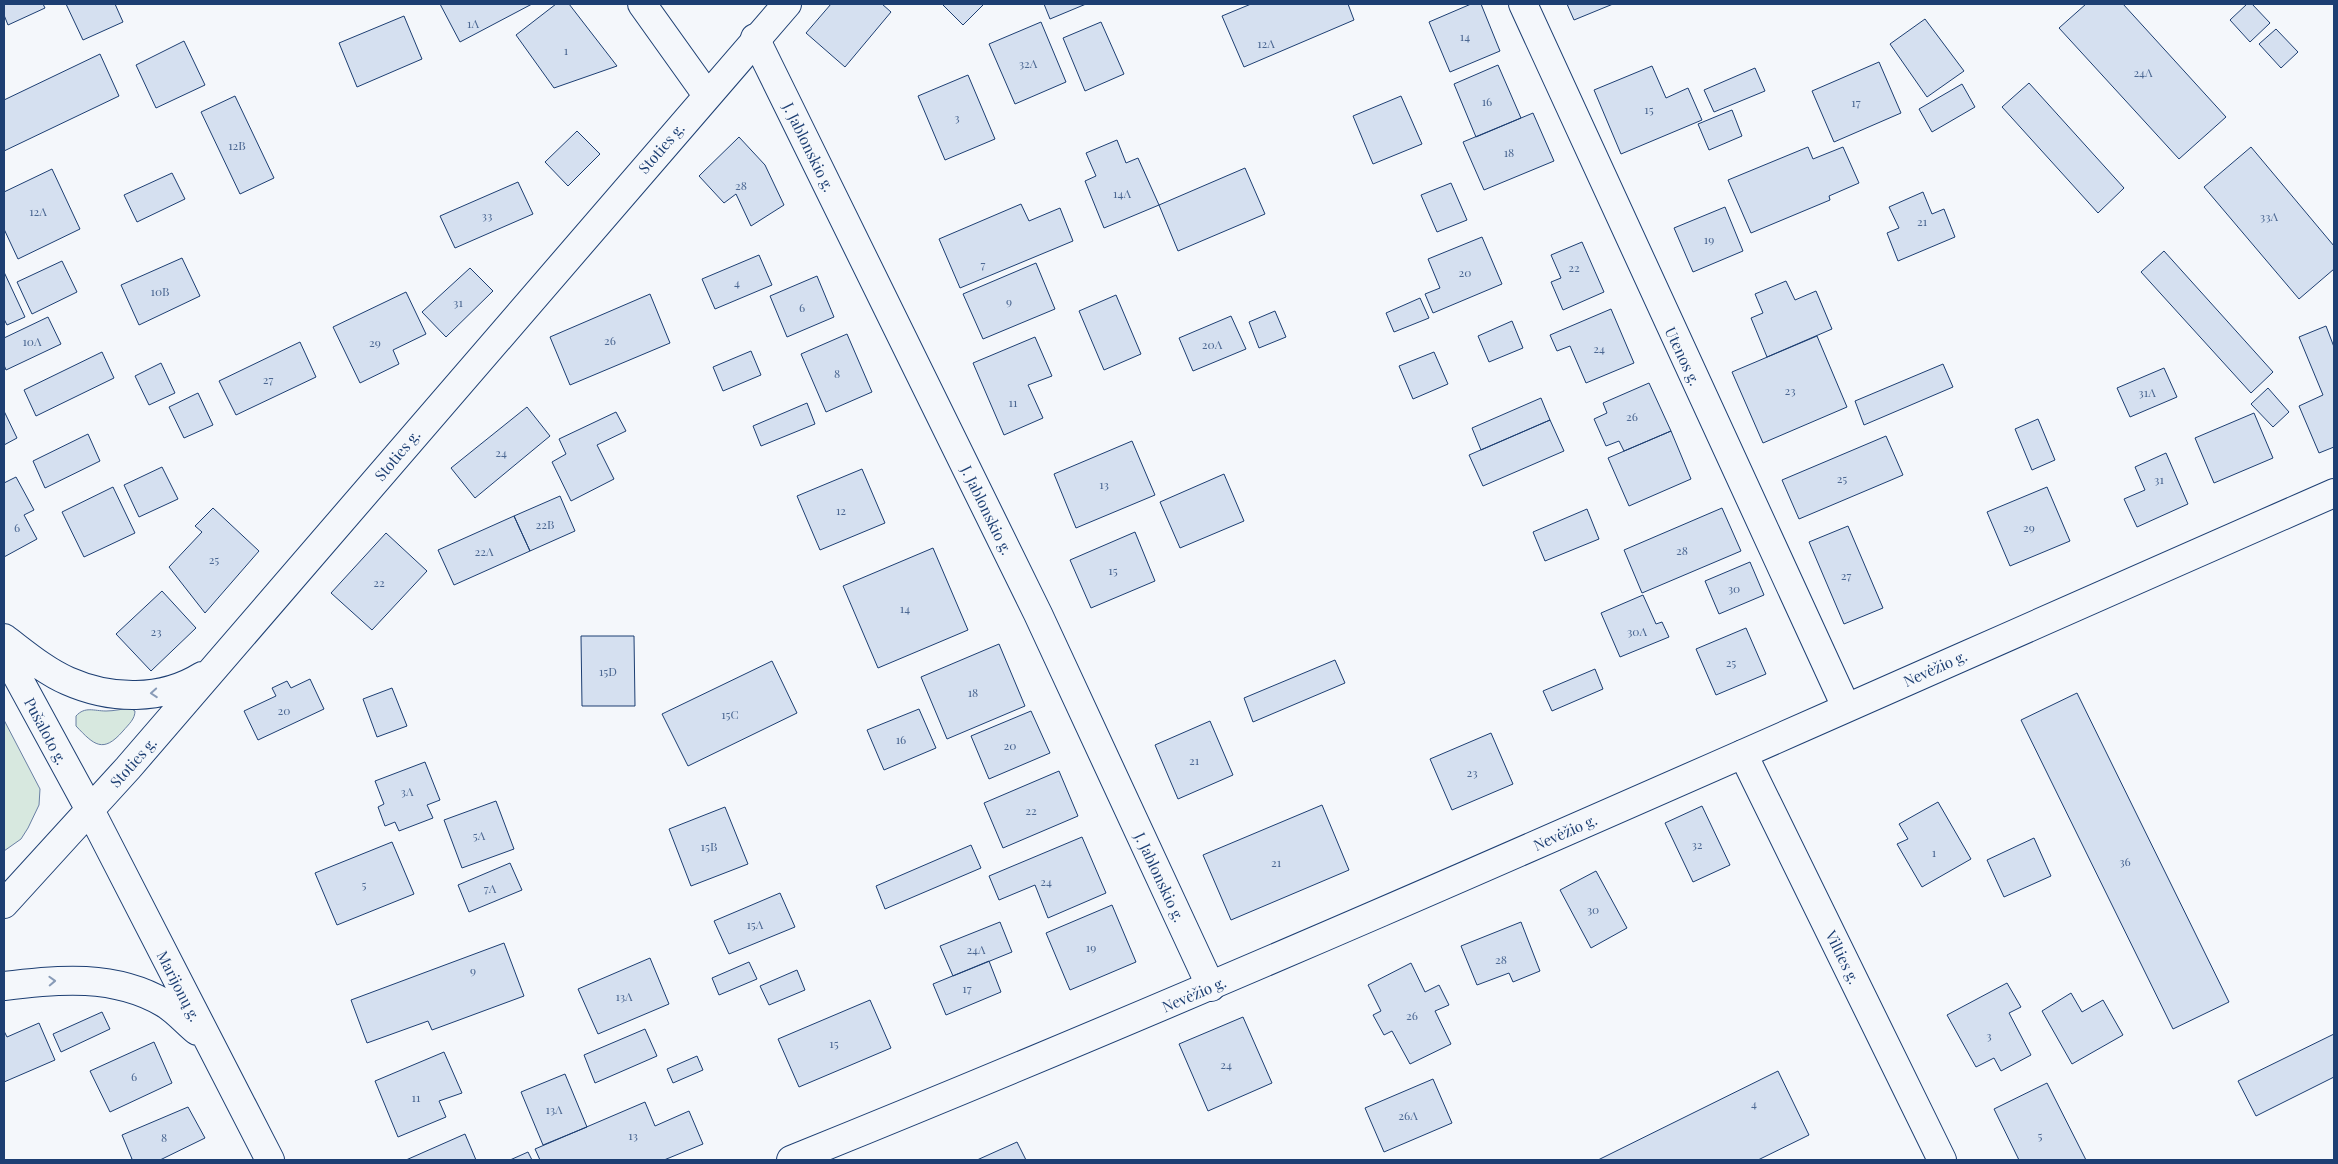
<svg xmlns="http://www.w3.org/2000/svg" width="2338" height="1164" font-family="'Playfair Display',serif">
	<rect width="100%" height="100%" fill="#f4f7fb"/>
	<!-- green -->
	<path fill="#d7e8df" stroke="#687fa3" d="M130 708 135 711C135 719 129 724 123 731 103 754 94 745 76 726V716C85 706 94 711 106 711 114 711 122 709 130 708Z
		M4 720 40 789 39 805 28 828 21 839 4 851Z"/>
	<!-- building -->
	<path fill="#d5e0f0" stroke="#1d3f73" d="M4 4H43L45 8 8 25 4 15Z
		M66 4H115L123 22 83 40Z
		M440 4H532L460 42Z
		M556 4H569L617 66 554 88 516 35Z
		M831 4H882L891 12 845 67 806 33Z
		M942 4H984L963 25Z
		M1044 4H1086L1050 19Z
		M1251 4H1348L1354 20 1244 67 1222 16Z
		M1471 4H1481L1500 51 1450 72 1429 22Z
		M1567 4H1613L1574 20Z
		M2086 4H2123L2226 117 2179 159 2059 28Z
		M2247 4H2252L2270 23 2250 42 2230 20Z
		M404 16 422 59 357 87 339 43Z
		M1925 19 1964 71 1927 97 1890 44Z
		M1041 22 1066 82 1015 104 989 44Z
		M1101 22 1124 74 1085 91 1063 38Z
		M2276 29 2298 52 2281 68 2259 44Z
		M184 41 205 85 156 108 136 65Z
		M100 54 119 96 4 151V100Z
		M1879 62 1901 113 1834 142 1812 91Z
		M1498 65 1521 118 1476 137 1454 84Z
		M1652 66 1666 98 1688 88 1702 120 1621 154 1594 90Z
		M1755 68 1765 91 1714 112 1704 90Z
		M968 75 995 139 945 160 918 96Z
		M2029 83 2124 188 2098 213 2002 107Z
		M1962 84 1975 107 1932 132 1919 109Z
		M235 96 274 178 240 194 201 112Z
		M1401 96 1422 144 1373 164 1353 116Z
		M1732 110 1742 136 1709 150 1698 124Z
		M1533 113 1554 161 1484 190 1463 142Z
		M577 131 600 154 568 186 545 162Z
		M739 137 765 165 784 205 751 226 736 194 724 203 699 176Z
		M1117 140 1126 163 1138 158 1159 205 1104 228 1085 181 1096 176 1086 153Z
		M1808 147 1813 159 1843 147 1859 183 1829 196 1830 200 1751 233 1728 180Z
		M2251 147 2334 246V269L2299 299 2204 187Z
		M1245 168 1265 214 1178 251 1159 205Z
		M52 169 80 229 18 259 4 229V192Z
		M172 173 185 199 137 222 124 195Z
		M518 182 533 214 455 248 440 216Z
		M1451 183 1467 220 1437 232 1421 195Z
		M1923 192 1932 214 1944 209 1955 237 1898 261 1887 233 1899 228 1889 207Z
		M1021 204 1029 221 1060 208 1073 241 960 288 939 239Z
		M1725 207 1743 251 1693 272 1674 228Z
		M1482 237 1502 284 1433 313 1425 294 1440 288 1428 259Z
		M1582 242 1604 292 1563 310 1551 282 1561 278 1551 255Z
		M2164 251 2273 372 2251 393 2141 272Z
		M759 255 772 285 715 309 702 279Z
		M182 258 200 296 139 325 121 285Z
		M62 261 77 292 32 314 17 282Z
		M1036 263 1055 309 983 339 963 294Z
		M470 268 493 291 446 337 422 312Z
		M4 272 25 317 7 325 4 319Z
		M817 276 834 317 787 337 770 296Z
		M1786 281 1795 300 1816 291 1832 329 1767 357 1751 318 1763 313 1755 294Z
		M406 292 426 334 393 350 399 364 360 383 333 327Z
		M650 294 670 343 570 385 550 337Z
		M1116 295 1141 354 1104 370 1079 311Z
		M1420 298 1429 318 1394 332 1386 313Z
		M1611 309 1634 363 1586 383 1570 346 1557 351 1550 335Z
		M1275 311 1286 337 1259 348 1249 322Z
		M1231 316 1246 349 1193 371 1179 338Z
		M48 317 61 344 6 370 4 365V338Z
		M1512 321 1523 348 1489 362 1478 336Z
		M2326 326 2334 347V447L2319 453 2299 406 2323 395 2299 337Z
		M847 334 872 392 826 412 801 354Z
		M1817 336 1847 407 1763 443 1732 372Z
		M1035 337 1052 376 1028 385 1043 418 1004 435 973 363Z
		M300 342 316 377 236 415 219 381Z
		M751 351 761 375 723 391 713 367Z
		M102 352 114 378 36 416 24 390Z
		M1434 352 1448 384 1413 399 1399 366Z
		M161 363 175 393 149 405 135 376Z
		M1943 364 1953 387 1864 425 1855 401Z
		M2164 368 2177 397 2130 417 2117 388Z
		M1649 383 1671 431 1624 451 1619 441 1606 446 1594 419 1607 413 1603 403Z
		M2268 388 2289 412 2273 427 2251 404Z
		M198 393 213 425 184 438 169 407Z
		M1541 398 1550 420 1481 450 1472 428Z
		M807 403 815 424 761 446 753 426Z
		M527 407 550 436 475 498 451 468Z
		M4 411 17 438 4 445Z
		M616 412 626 431 597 445 614 479 571 501 552 462 566 454 559 439Z
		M2254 413 2273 458 2214 483 2195 438Z
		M2038 419 2055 460 2032 470 2015 429Z
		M1550 420 1564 451 1483 486 1469 455Z
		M1671 431 1691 479 1629 506 1608 458Z
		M88 434 100 461 45 488 33 461Z
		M1886 436 1903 475 1799 519 1782 480Z
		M1132 441 1155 495 1076 528 1054 474Z
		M2166 453 2188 504 2137 527 2124 499 2145 490 2135 467Z
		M162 467 178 499 139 517 124 485Z
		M862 469 885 523 820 550 797 496Z
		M1224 474 1244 521 1180 548 1160 502Z
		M16 477 34 510 24 515 37 539 4 557V483Z
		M113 487 135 533 84 557 62 512Z
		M2047 487 2070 541 2010 566 1987 512Z
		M560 496 575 531 530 551 514 516Z
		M213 508 259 551 205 613 169 567 202 532 195 526Z
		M1722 508 1741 551 1642 593 1624 550Z
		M1587 509 1599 539 1545 561 1533 532Z
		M514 516 530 551 454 585 438 550Z
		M1848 526 1883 608 1844 624 1809 542Z
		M1135 532 1155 581 1091 608 1070 560Z
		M386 533 427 571 372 630 331 593Z
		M933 548 968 630 878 668 843 586Z
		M1750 562 1764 595 1719 614 1705 581Z
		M162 591 196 628 151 671 116 634Z
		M1643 595 1656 624 1662 622 1669 637 1620 657 1601 613Z
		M1746 628 1766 674 1716 695 1696 649Z
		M581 636H634L635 706H582Z
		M999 644 1025 706 947 739 921 677Z
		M1335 660 1345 683 1253 722 1244 698Z
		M772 661 797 713 688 766 662 714Z
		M1595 669 1603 689 1552 711 1543 691Z
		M310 679 324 709 258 740 244 711 276 696 272 688 287 681 291 688Z
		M392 688 407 726 377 737 363 699Z
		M2077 693 2229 1002 2173 1029 2021 720Z
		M919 709 936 748 884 770 867 730Z
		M1031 711 1050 753 989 779 971 736Z
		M1210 721 1233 775 1178 799 1155 745Z
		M1491 733 1513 784 1452 810 1430 759Z
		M425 762 440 800 427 805 433 818 399 831 395 822 385 826 378 807 384 804 375 781Z
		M1059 771 1078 816 1003 848 984 803Z
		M496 801 514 849 462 868 444 820Z
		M1938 802 1971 859 1922 887 1897 844 1908 839 1899 824Z
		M1322 805 1349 870 1231 920 1203 855Z
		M1702 806 1730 865 1693 882 1665 823Z
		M725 807 748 864 691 886 669 829Z
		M1082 837 1106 893 1048 918 1035 885 999 900 989 876Z
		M2034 838 2051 876 2004 897 1987 860Z
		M392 842 414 894 337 925 315 873Z
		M971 845 981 868 885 909 876 886Z
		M510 863 522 890 469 912 458 885Z
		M1596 871 1627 928 1591 948 1560 890Z
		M780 893 795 927 729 954 714 921Z
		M1112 905 1136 962 1070 990 1046 933Z
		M1000 922 1012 952 953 976 940 946Z
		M1521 922 1540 971 1513 982 1509 973 1477 985 1461 946Z
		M504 943 524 996 432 1030 428 1021 367 1043 351 1000Z
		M650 958 669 1004 598 1034 578 989Z
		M989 961 1001 992 946 1015 933 984Z
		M749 962 757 979 719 995 712 978Z
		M1411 963 1425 992 1439 985 1449 1005 1435 1011 1451 1044 1410 1064 1392 1031 1384 1035 1373 1015 1381 1011 1368 985Z
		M797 970 805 990 769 1005 760 986Z
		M2007 983 2021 1007 2009 1013 2031 1055 2001 1071 1994 1058 1976 1067 1947 1015Z
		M2071 993 2082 1012 2103 1000 2123 1035 2072 1064 2042 1011Z
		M870 1000 891 1048 799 1087 778 1039Z
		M102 1012 110 1029 61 1052 53 1034Z
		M1243 1017 1272 1083 1208 1111 1179 1044Z
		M39 1023 55 1060 4 1082V1031L7 1037Z
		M645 1029 657 1056 595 1083 584 1055Z
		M2334 1034V1077L2256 1116 2238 1081Z
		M154 1042 172 1083 110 1112 90 1071Z
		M444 1052 462 1093 439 1101 446 1117 398 1137 375 1081Z
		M697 1056 703 1070 673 1083 667 1069Z
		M1778 1071 1809 1135 1758 1160H1598Z
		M565 1074 587 1127 543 1145 521 1092Z
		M1433 1079 1452 1123 1384 1152 1365 1108Z
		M2047 1083 2086 1160H2019L1994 1109Z
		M645 1102 655 1126 689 1111 703 1144 664 1160H540L535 1149Z
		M188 1107 205 1138 160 1160H129L132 1159 122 1135Z
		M465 1134 476 1160H406Z
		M1017 1142 1026 1160H977Z
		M528 1152 532 1160H510Z"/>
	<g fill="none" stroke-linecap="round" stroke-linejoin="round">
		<defs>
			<path id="street" d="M642 4 707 95
				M1523 4 1846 707
				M755 38 1038 614 1211 987
				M1743 754 1942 1160"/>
			<path id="secondary" d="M4 638C24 653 45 671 68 681 111 700 162 701 202 676
				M4 652 90 810 270 1160
				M4 904 128 768 787 4
				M4 986C58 979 115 974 164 1003 176 1010 186 1022 197 1031
				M791 1160C1311 950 1821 718 2334 493"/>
		</defs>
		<!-- street casing -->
		<use href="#street" stroke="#1d3f73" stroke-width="30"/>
		<!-- secondary casing -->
		<use href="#secondary" stroke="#1d3f73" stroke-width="30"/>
		<!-- street -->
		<use href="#street" stroke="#f4f7fb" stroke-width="28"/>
		<!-- secondary -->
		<use href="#secondary" stroke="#f4f7fb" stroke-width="28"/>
	</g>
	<!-- one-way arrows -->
	<defs><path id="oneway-chevron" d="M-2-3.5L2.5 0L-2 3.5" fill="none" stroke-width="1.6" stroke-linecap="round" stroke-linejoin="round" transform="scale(1.25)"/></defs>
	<g stroke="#889bb7">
		<use href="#oneway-chevron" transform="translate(154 693) rotate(176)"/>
		<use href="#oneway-chevron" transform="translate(52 981) rotate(-2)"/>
	</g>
	<g text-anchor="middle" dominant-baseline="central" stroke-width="4" stroke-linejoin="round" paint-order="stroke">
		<!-- number labels -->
		<g font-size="12" fill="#4b6792">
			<text x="473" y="23">1A</text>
			<text x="1465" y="36">14</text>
			<text x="1266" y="43">12A</text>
			<text x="566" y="50">1</text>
			<text x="1028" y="63">32A</text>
			<text x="2143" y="72">24A</text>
			<text x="1487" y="101">16</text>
			<text x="1856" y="102">17</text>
			<text x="1649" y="109">15</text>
			<text x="957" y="117">3</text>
			<text x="237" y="145">12B</text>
			<text x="1509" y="152">18</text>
			<text x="741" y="185">28</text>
			<text x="1122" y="193">14A</text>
			<text x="38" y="211">12A</text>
			<text x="487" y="215">33</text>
			<text x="2269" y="216">33A</text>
			<text x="1922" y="221">21</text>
			<text x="1709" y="239">19</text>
			<text x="983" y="264">7</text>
			<text x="1574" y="267">22</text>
			<text x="1465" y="272">20</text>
			<text x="737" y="282">4</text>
			<text x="160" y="291">10B</text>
			<text x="1009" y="301">9</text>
			<text x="458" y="302">31</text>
			<text x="802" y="307">6</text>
			<text x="610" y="340">26</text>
			<text x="32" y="341">10A</text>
			<text x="375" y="342">29</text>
			<text x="1212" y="344">20A</text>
			<text x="1599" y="348">24</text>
			<text x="837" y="373">8</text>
			<text x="268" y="379">27</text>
			<text x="1790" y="390">23</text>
			<text x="2147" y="392">31A</text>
			<text x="1013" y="402">11</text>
			<text x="1632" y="416">26</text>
			<text x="501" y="452">24</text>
			<text x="1842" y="478">25</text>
			<text x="2159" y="479">31</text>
			<text x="1104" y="484">13</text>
			<text x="841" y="510">12</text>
			<text x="545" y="524">22B</text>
			<text x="17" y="527">6</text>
			<text x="2029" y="527">29</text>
			<text x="1682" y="550">28</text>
			<text x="484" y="551">22A</text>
			<text x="214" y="559">25</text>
			<text x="1113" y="570">15</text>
			<text x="1846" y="575">27</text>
			<text x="379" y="582">22</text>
			<text x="1734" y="588">30</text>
			<text x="905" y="608">14</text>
			<text x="156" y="631">23</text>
			<text x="1637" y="631">30A</text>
			<text x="1731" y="662">25</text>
			<text x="608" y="671">15D</text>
			<text x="973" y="692">18</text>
			<text x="284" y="710">20</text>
			<text x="730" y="714">15C</text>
			<text x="901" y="739">16</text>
			<text x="1010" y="745">20</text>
			<text x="1194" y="760">21</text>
			<text x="1472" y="772">23</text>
			<text x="407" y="791">3A</text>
			<text x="1031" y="810">22</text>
			<text x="479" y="835">5A</text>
			<text x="1697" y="844">32</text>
			<text x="709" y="846">15B</text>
			<text x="1934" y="852">1</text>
			<text x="2125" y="861">36</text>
			<text x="1276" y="862">21</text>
			<text x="1046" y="881">24</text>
			<text x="364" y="884">5</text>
			<text x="490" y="888">7A</text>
			<text x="1593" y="909">30</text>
			<text x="755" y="924">15A</text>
			<text x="1091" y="947">19</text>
			<text x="976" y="949">24A</text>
			<text x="1501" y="959">28</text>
			<text x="473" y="970">9</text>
			<text x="967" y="988">17</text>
			<text x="624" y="996">13A</text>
			<text x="1412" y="1015">26</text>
			<text x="1989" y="1035">3</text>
			<text x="834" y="1043">15</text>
			<text x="1226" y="1064">24</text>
			<text x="134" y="1076">6</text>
			<text x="416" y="1097">11</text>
			<text x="1754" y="1103">4</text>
			<text x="554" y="1109">13A</text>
			<text x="1408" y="1115">26A</text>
			<text x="633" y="1135">13</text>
			<text x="2040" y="1135">5</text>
			<text x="164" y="1137">8</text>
		</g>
		<!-- street labels -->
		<g font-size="15" fill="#1d3f73" stroke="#f4f7fb">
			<text transform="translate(809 147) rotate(64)">J. Jablonskio g.</text>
			<text transform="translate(661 148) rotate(-49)">Stoties g.</text>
			<text transform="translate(1683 356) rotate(65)">Utenos g.</text>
			<text transform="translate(397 455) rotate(-50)">Stoties g.</text>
			<text transform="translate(987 510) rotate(64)">J. Jablonskio g.</text>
			<text transform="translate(1935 668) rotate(-24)">Nevėžio g.</text>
			<text transform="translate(46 731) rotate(62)">Pušaloto g.</text>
			<text transform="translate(133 762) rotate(-48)">Stoties g.</text>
			<text transform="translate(1565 832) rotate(-24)">Nevėžio g.</text>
			<text transform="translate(1160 877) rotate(65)">J. Jablonskio g.</text>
			<text transform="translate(1843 957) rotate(64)">Vilties g.</text>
			<text transform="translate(179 986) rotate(63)">Marijonų g.</text>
			<text transform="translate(1194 994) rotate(-23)">Nevėžio g.</text>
		</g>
	</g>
	<!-- border -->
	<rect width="2338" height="1164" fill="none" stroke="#1d3f73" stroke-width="10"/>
</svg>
